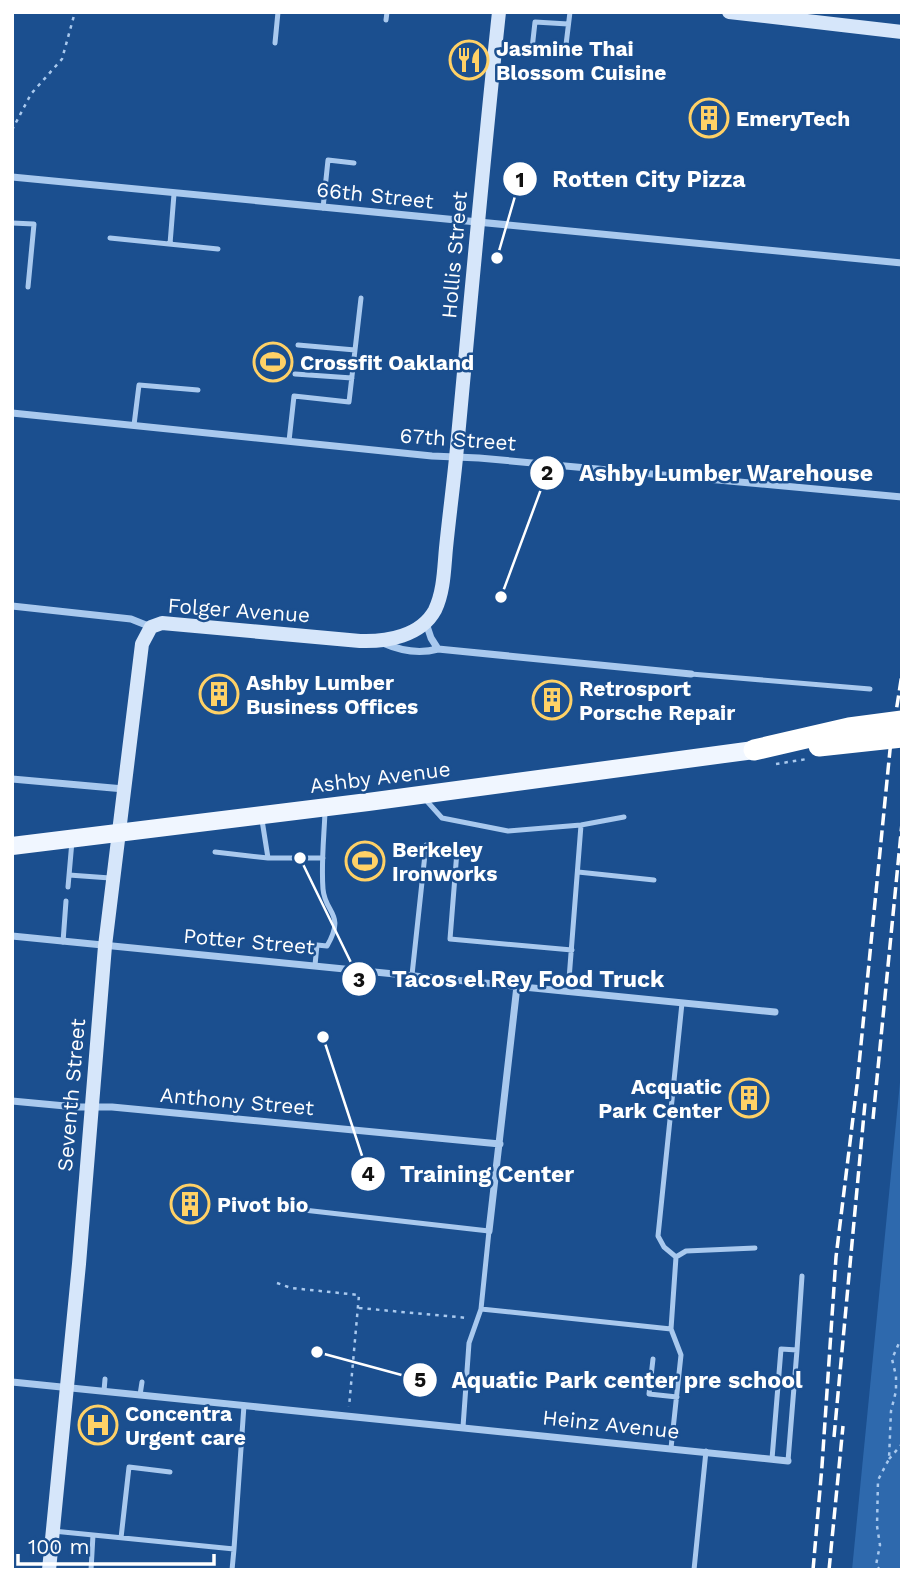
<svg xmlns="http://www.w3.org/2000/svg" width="914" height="1582" font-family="'Work Sans',sans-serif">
	<rect width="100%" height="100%" fill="#1b4f8f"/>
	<!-- green -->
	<path fill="#2e69ad" d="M902 1062V1570H852Z"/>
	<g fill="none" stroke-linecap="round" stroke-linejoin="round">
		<!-- path -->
		<path stroke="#a9c9ee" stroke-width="2.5" stroke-dasharray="3.5 5" stroke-linecap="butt" d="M12 130 31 94 62 59 75 12
			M776 764 807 759
			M277 1283 291 1288 359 1295 349 1407
			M359 1308 468 1318
			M889 1459 902 1444
			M880 1570 876 1565 880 1545 877 1526 878 1480 889 1459 891 1411 896 1391V1376L892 1359 899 1343 902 1342"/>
		<!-- lane -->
		<path stroke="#a9c9ee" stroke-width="5" d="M386 20 387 12
			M568 24 535 22 532 49 565 53 570 12
			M275 43 278 12
			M323 208 328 160 354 163
			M12 223 34 224 28 287
			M110 238 218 249
			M170 244 174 194
			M298 345 355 350
			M295 374 352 378
			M134 425 139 385 198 390
			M289 441 294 396 349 402 361 298
			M691 674 870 689
			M425 799 442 818 508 831 581 825 624 817
			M262 820 268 858
			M457 851 450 939 572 950
			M215 852 268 858H323
			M578 872 654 880
			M69 875 110 878
			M68 887 72 841
			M63 942 66 901
			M315 965 317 945 327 946C346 913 325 914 323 889 321 864 324 837 325 812
			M412 975 426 845
			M568 992 581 825
			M286 1208 489 1231 481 1309 469 1343 463 1427
			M676 1257 664 1247 658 1236 682 1003
			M676 1257 686 1251 755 1248
			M481 1309 671 1329
			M653 1359 649 1394 677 1397
			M104 1391 105 1379
			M140 1395 142 1382
			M671 1448 681 1355 671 1329 676 1257
			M772 1459 781 1349 797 1350 802 1276
			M788 1461 797 1350
			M53 1531 234 1549 232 1570
			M121 1538 129 1467 170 1472
			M234 1549 244 1405
			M91 1570 93 1535
			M694 1570 706 1451"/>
		<!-- street -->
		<path stroke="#a9c9ee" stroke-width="7" d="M12 177 902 263
			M12 413 432 456 479 458 902 497
			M12 606 131 619 151 627
			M426 623 431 638 438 649
			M383 643C401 651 419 654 438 649L691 674
			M12 779 124 789
			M12 936 775 1012
			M12 1101 76 1107H112L500 1144
			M489 1231 517 986
			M12 1382 788 1461"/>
		<!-- secondary -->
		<path stroke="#d6e6fa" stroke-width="14" d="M729 12 902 32
			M49 1570 79 1264 105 946 142 644 151 627 162 623 360 641C387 642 421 636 435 610 444 591 444 569 446 548 449 518 453 488 456 458 470 309 483 161 499 12"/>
		<!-- primary -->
		<path stroke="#f0f6ff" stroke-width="18" d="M12 846 368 802 754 750"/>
		<!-- highway -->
		<path stroke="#fff" stroke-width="21" d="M819 746 902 737
			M754 750 849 728 902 721"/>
		<!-- rail -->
		<path stroke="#fff" stroke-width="3.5" stroke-dasharray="12 5" stroke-linecap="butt" d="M873 1119 902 823
			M834 1437 865 1103
			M813 1570 822 1466 836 1257 857 1085 890 750 902 674
			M829 1570 843 1426"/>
	</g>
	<!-- icons -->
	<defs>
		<symbol id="restaurant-ring" viewBox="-11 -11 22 22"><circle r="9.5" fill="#1b4f8f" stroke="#ffd166" stroke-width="1.5"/><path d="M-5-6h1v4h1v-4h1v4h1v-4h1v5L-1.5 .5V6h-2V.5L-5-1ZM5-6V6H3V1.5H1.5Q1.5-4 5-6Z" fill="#ffd166"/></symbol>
		<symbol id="building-ring" viewBox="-11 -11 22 22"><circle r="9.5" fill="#1b4f8f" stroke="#ffd166" stroke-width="1.5"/><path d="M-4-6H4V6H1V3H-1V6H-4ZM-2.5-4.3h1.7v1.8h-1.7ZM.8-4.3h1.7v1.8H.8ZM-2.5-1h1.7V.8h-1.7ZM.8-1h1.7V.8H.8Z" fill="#ffd166"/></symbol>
		<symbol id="stadium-ring" viewBox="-11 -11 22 22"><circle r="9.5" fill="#1b4f8f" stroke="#ffd166" stroke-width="1.5"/><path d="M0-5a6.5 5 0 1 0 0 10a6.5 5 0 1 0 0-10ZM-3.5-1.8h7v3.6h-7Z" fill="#ffd166"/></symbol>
		<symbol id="hospital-ring" viewBox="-11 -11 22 22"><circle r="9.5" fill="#1b4f8f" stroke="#ffd166" stroke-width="1.5"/><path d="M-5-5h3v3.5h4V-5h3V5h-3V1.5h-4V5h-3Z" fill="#ffd166"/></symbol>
	</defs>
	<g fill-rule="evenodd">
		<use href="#restaurant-ring" x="447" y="38" width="44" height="44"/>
		<use href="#building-ring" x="687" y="96" width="44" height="44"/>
		<use href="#stadium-ring" x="251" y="340" width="44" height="44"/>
		<use href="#building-ring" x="197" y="672" width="44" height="44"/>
		<use href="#building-ring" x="530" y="678" width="44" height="44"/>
		<use href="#stadium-ring" x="343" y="839" width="44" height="44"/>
		<use href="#building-ring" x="727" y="1076" width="44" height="44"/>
		<use href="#building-ring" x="168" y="1182" width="44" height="44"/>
		<use href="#hospital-ring" x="76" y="1403" width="44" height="44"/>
	</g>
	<g text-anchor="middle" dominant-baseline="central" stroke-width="5" stroke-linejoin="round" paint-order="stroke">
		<!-- poi labels -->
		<g font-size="21" font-weight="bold" fill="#fff" stroke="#1b4f8f" text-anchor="start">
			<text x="496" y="48">Jasmine Thai<tspan x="496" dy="24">Blossom Cuisine</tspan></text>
			<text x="736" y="118">EmeryTech</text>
			<text x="300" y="362">Crossfit Oakland</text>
			<text x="246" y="682">Ashby Lumber<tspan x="246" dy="24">Business Offices</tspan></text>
			<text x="579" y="688">Retrosport<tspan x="579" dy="24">Porsche Repair</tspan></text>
			<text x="392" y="849">Berkeley<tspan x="392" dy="24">Ironworks</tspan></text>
			<text x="722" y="1086" text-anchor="end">Acquatic<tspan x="722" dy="24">Park Center</tspan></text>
			<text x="217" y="1204">Pivot bio</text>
			<text x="125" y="1413">Concentra<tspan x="125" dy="24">Urgent care</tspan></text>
		</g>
		<!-- street labels -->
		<g font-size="21" fill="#fff" stroke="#1b4f8f">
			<text transform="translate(375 195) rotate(6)">66th Street</text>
			<text transform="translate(454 255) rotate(-85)">Hollis Street</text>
			<text transform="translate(458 439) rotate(4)">67th Street</text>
			<text transform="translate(239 610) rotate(4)">Folger Avenue</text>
			<text transform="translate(380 777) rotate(-7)">Ashby Avenue</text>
			<text transform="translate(249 941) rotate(5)">Potter Street</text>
			<text transform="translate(71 1095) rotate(-85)">Seventh Street</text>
			<text transform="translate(237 1101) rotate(5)">Anthony Street</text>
			<text transform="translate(611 1424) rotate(6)">Heinz Avenue</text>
		</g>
	</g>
	<!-- callouts -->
	<path fill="none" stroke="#fff" stroke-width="2.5" d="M497 258L520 179M501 597L547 473M300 858L359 979M323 1037L368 1174M317 1352L420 1380"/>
	<g fill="#fff" stroke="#1b4f8f" stroke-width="2.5">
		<circle cx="497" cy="258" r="7"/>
		<circle cx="501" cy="597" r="7"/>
		<circle cx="300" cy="858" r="7"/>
		<circle cx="323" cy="1037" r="7"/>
		<circle cx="317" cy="1352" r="7"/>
		<circle cx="520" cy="179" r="18"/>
		<circle cx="547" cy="473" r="18"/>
		<circle cx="359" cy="979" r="18"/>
		<circle cx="368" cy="1174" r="18"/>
		<circle cx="420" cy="1380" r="18"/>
	</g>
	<g font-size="21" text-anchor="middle" font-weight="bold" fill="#111">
		<text x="520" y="187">1</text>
		<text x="547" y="480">2</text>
		<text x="359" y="987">3</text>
		<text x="368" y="1181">4</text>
		<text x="420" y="1387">5</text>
	</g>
	<g font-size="23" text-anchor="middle" font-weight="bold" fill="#fff" stroke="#1b4f8f" stroke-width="5" stroke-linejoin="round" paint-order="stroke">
		<text x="649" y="187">Rotten City Pizza</text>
		<text x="726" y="481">Ashby Lumber Warehouse</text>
		<text x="528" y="987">Tacos el Rey Food Truck</text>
		<text x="487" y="1182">Training Center</text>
		<text x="627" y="1388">Aquatic Park center pre school</text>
	</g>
	<!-- border -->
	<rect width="914" height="1582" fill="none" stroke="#ffffff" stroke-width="28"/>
	<!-- scale -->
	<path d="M18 1554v10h196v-10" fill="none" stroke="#ffffff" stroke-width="3.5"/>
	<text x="28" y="1554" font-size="21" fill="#ffffff" stroke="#1b4f8f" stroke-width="5" paint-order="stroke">100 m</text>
</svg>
